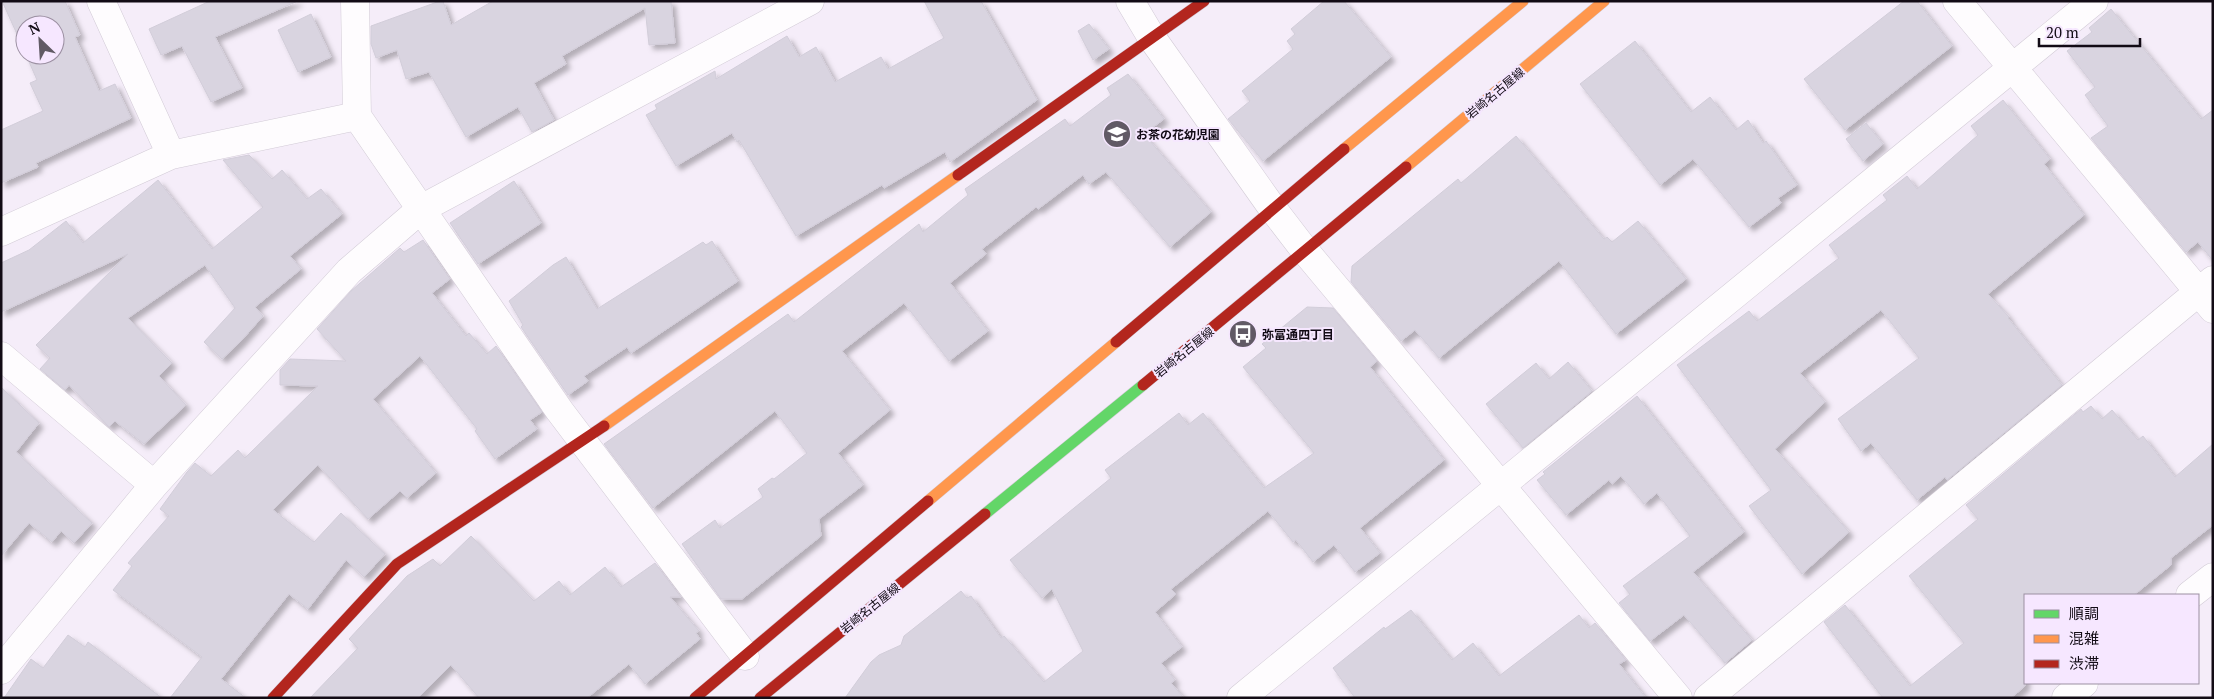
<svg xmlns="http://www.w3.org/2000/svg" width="2214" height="699" font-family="'PT Serif','Noto Sans JP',serif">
	<defs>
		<filter id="shadow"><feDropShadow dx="4.5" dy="4.5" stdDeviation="2.5" flood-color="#0004"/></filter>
	</defs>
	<rect width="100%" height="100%" fill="#f5edf9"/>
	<!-- building -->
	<path fill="#d9d4e0" stroke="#d2cdd9" filter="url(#shadow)" d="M2 1H65L80 35 75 37 99 91 115 84 131 118 36 163 38 167 1 183V130L43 111 30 83 37 80 26 55H55V25H25V52Z
		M210 1H298L215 37 242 88 211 102 182 46 161 55 149 29Z
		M440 1H443L451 25 493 1H671L675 43 649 45 645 8 562 56 566 64 534 83 554 120 532 132 518 107 466 137 429 72 406 79 397 50 376 58 371 44V26Z
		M924 1H981L1037 100 950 162 945 152 884 188 882 185 796 236 739 140 737 142 732 133 676 166 646 115 657 109 655 105 715 71 716 79 787 36 799 57 816 47 835 82 881 57 888 69 944 38Z
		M1324 1H1344L1391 57 1263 161 1228 119 1250 101 1242 91 1293 49 1287 41 1295 34 1291 29Z
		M1904 1H1917L1952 46 1845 130 1804 79Z
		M2111 9 2201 119 2213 110V261L2198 242 2186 252 2091 138 2108 126 2085 95 2095 87 2067 51 2092 32 2089 28Z
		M311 14 331 57 298 72 278 30Z
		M1089 24 1109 49 1093 60 1078 31Z
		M1635 41 1691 112 1710 97 1736 130 1748 120 1763 143 1766 141 1797 185 1778 198 1781 203 1749 227 1693 159 1660 185 1580 84Z
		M1128 74 1164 119 1144 134 1211 212 1170 247 1106 172 1089 184 1083 175 1038 209 1036 207 982 249 986 254 950 283 988 331 949 361 904 303 842 351 890 410 838 453 863 485 819 519 821 536 742 599H721L682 544 715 520 720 528 763 497 758 489 772 478 774 479 807 453 775 411 653 508 604 444 788 314 794 322 919 224 923 232 968 195 965 189 1065 119 1070 126 1111 95 1107 88Z
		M2003 100 2050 159 2044 164 2084 215 1988 294 2009 317 2008 318 2062 385 1947 480 1945 477 1917 500 1871 443 1861 451 1838 419 1919 358 1881 310 1800 373 1825 402 1775 449 1849 532 1802 574 1749 506 1771 490 1677 365 1749 311 1757 321 1839 258 1829 245 1887 200 1883 195 1907 176 1917 189 1978 135 1971 126Z
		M1866 123 1883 144 1863 161 1846 139Z
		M1516 136 1604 239 1607 237 1612 242 1638 221 1686 279 1616 334 1559 261 1439 358 1415 330 1401 341 1351 282 1352 266 1458 179 1461 183Z
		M249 155 272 179 282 170 307 199 321 189 342 214 290 256 301 269 255 307 263 316 241 341 222 359 204 342 235 308 205 265 128 318 172 363 159 376 186 405 144 444 115 421 109 427 69 385 65 390 40 369 50 358 36 345 128 254 1 312V263L29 250 66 221 83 243 158 180 212 249 263 207 223 160Z
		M514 181 541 223 478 264 450 223Z
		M423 240 450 279 432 293 466 336 469 333 487 354 496 346 542 412 530 420 537 429 495 459 475 431 477 429 420 356 373 399 436 473 407 498 400 491 368 519 318 465 273 510 314 542 341 513 385 554 364 577 346 560 308 609 289 594 221 679 246 698H170L202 657 113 590 132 566 128 563 169 516 160 509 187 472 195 463 211 476 238 450 245 458 318 386 280 385V370L290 359 346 361 317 329 351 291 400 248 404 252Z
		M712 241 738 281 631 353 627 347 584 376 588 381 568 395 521 327 523 325 509 301 553 265 566 257 597 309 703 242 706 245Z
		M1307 307 1333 308 1377 361 1370 367 1444 460 1360 528 1380 553 1355 572 1334 545 1313 562 1296 540 1293 542 1268 511 1171 589 1176 594 1155 612 1182 647 1161 663 1175 680 1171 683 1184 698H845L871 662 879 655 901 645 904 636 961 591 967 598 971 596 1001 638 1004 636 1044 682 1083 651 1052 589 1042 598 1010 560 1111 478 1105 470 1179 413 1188 425 1203 413 1264 488 1314 453 1243 367 1266 348 1262 344Z
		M1568 362 1592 391 1523 448 1486 404 1536 363 1549 379Z
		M1 387 39 423 16 452 92 523 74 543 61 531 52 542 29 523 1 556Z
		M1637 396 1744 532 1693 572 1752 640 1725 663 1684 615 1650 641 1619 603 1630 594 1623 586 1690 536 1657 493 1644 504 1621 476 1612 484 1609 480 1566 515 1537 480 1545 474 1543 472Z
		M2091 406 2102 419 2112 410 2138 440 2143 436 2175 477 2213 444V525L2171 558V565L2134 595H2025V686L2011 698H1883L1824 622 1845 605 1910 686 1964 643 1909 576 1978 519 1966 505 2081 409 2083 412Z
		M471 536 534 601 559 581 570 595 605 567 621 587 655 563 681 597H670L699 631 696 633 700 639 645 684 629 664 587 698H479L451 665 418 698H310L358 648 349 639 407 576 433 559 440 566Z
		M1411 610 1452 660 1473 643 1499 676 1579 615 1589 628 1595 623 1626 660 1619 664 1646 698H1355L1333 668 1384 627 1385 629Z
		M68 635 85 647 88 642 162 698H4L31 659 43 668Z"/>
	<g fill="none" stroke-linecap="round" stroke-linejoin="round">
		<defs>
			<path id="street" d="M101 1 171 155
				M355 1 357 116 559 410 745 656
				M1130 1 1152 38 1273 209 1306 252 1678 698
				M1957 1 2213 309
				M1 232 171 155 357 116
				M1 356 154 485
				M2190 595 2213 577
				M1 670 154 485 349 271 421 209 810 1
				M1241 698 2094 1
				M1708 698 2213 280
				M2066 698 2084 683"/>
			<path id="fast" d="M985 514 1143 385"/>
			<path id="slow" d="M1344 149 1523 1
				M1406 167 1604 1
				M604 426 958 175
				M928 501 1116 342"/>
			<path id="jam" d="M958 175 1204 1
				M1116 342 1344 149
				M1143 385 1406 167
				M273 698 397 564 604 426
				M695 698 928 501
				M760 698 985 514"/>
		</defs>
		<!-- street casing -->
		<use href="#street" stroke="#d2cbd6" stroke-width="29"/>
		<!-- fast casing -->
		<use href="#fast" stroke="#d2cbd6" stroke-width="12"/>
		<!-- slow casing -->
		<use href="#slow" stroke="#d2cbd6" stroke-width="12"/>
		<!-- jam casing -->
		<use href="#jam" stroke="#d2cbd6" stroke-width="12"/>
		<!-- street -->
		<use href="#street" stroke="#fefcfe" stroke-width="28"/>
		<!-- fast -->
		<use href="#fast" stroke="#63d668" stroke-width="11"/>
		<!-- slow -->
		<use href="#slow" stroke="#ff974d" stroke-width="11"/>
		<!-- jam -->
		<use href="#jam" stroke="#b3261e" stroke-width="11"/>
	</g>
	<!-- icons -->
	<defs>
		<symbol id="school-disc" viewBox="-11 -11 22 22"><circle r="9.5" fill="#615a65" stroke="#f6e7ff"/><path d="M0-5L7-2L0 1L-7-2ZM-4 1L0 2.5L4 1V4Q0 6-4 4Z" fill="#fff"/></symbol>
		<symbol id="bus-disc" viewBox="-11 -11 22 22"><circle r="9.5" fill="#615a65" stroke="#f6e7ff"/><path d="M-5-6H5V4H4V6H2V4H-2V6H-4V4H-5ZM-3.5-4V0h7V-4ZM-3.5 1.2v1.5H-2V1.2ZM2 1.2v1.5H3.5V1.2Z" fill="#fff"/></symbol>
	</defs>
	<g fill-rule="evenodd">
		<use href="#school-disc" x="1101" y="118" width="32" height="32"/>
		<use href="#bus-disc" x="1227" y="318" width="32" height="32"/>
	</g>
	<g text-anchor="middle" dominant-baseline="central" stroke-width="4" stroke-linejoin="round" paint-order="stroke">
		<!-- street labels -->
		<g font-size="12" fill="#120b15" stroke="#f6e7ff">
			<text transform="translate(1495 93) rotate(-40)">岩崎名古屋線</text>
			<text transform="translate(1184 352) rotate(-39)">岩崎名古屋線</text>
			<text transform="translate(870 608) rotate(-39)">岩崎名古屋線</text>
		</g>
		<!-- poi labels -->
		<g font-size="12" font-weight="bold" fill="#120b15" stroke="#f6e7ff" text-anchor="start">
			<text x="1136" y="134">お茶の花幼児園</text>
			<text x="1262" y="334">弥富通四丁目</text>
		</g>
	</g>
	<!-- border -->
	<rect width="2214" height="699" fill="none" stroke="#120b15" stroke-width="5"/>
	<!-- legend -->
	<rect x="2024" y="594" width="175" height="90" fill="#f6e7ff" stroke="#9b8fa1"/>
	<rect x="2034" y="610" width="25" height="8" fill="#63d668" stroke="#9b8fa1"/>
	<text x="2069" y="619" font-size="15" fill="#120b15">順調</text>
	<rect x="2034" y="635" width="25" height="8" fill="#ff974d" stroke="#9b8fa1"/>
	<text x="2069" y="644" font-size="15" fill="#120b15">混雑</text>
	<rect x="2034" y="660" width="25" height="8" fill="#b3261e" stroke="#9b8fa1"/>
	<text x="2069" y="669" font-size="15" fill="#120b15">渋滞</text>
	<!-- north arrow -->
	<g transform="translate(40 40) rotate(335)"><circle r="24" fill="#f6e7ff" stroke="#9b8fa1"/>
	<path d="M0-4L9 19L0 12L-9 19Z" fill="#615a65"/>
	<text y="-8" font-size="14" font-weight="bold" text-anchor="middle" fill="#120b15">N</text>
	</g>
	<!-- scale -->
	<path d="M2039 38v8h101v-8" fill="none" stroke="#120b15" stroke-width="2.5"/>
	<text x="2046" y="38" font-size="15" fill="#120b15" stroke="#f6e7ff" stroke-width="4" paint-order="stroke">20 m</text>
</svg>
